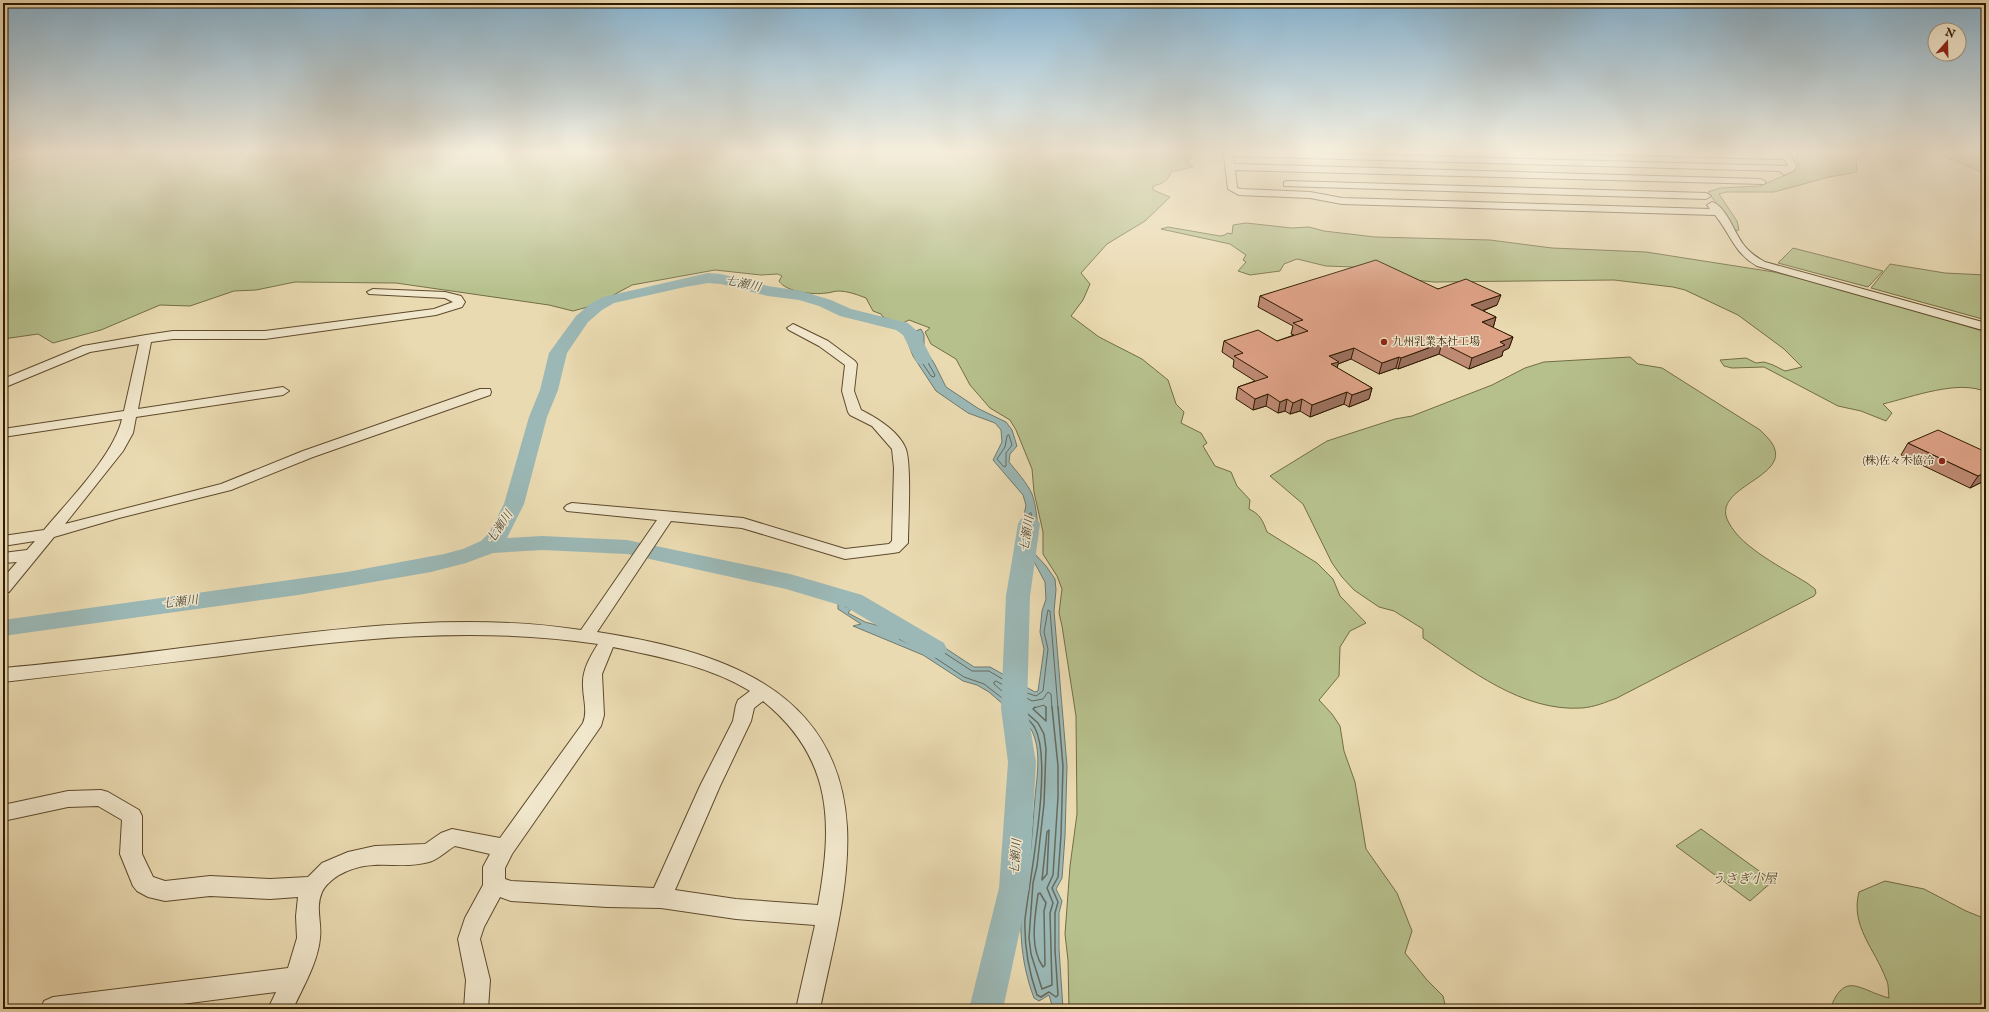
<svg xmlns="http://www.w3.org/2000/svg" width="1989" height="1012" font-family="'IM FELL English','Noto Serif JP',serif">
	<rect width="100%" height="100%" fill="#eadab1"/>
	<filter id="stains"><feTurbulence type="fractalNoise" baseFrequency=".005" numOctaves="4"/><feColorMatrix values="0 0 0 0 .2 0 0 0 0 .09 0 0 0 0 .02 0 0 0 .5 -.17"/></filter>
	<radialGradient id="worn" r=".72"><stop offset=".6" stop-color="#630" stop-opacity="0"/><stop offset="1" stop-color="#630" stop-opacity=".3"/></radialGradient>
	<!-- green -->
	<path fill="#b6c08c" stroke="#736d46" d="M49 151H1196L1193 152 1191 159 1187 161 1193 167 1171 172C1168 181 1162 184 1153 186V190L1170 197 1145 221 1107 244 1081 273 1090 284 1083 300 1071 316 1099 337 1142 359 1168 380 1176 404 1184 412 1181 423 1201 433 1207 443 1203 446 1215 466 1231 472 1237 486 1250 500 1249 509C1260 514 1263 521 1267 532L1317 563 1333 579 1340 596 1366 623 1350 631 1340 647 1339 676 1319 700 1332 714 1340 726 1344 751 1355 782 1366 849 1397 893 1412 931 1405 953 1427 980 1443 996 1446 1009H1069L1068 960 1065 934 1070 866 1077 814 1076 716 1062 626 1059 613 1062 589 1057 576 1043 554V532L1034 492 1032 469 1016 430 1010 420 990 408 970 385 956 359 931 344 925 332 930 328 909 320 901 324 883 317 881 314 873 311 866 298C858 295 848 291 838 291 834 291 830 293 826 293 813 295 786 292 779 281L782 276 778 274 761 275 715 270 632 285 595 305 573 311 549 305 396 283 295 282 256 290 234 291 190 306 160 305 101 330 53 343 38 334 3 339V165L25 157 51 152Z
		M1800 151H1905C1889 154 1868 145 1856 160L1857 172 1829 177 1774 192H1726L1719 194 1737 221 1739 230 1735 231 1733 226 1708 192 1720 188 1760 186 1797 170 1800 168 1796 156Z
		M1933 151H1968L1986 164V174Z
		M1246 223 1292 228 1309 227 1324 231 1375 237 1490 240 1552 248 1646 252 1774 272 1858 293 1986 332V392C1959 379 1912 397 1883 404L1892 413 1886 421 1861 411 1838 406 1764 367 1732 368 1724 366 1720 360 1746 358 1756 363 1764 362 1773 365 1785 371 1802 367 1784 349 1738 315 1685 290 1673 287 1614 280 1434 282 1403 279 1353 267 1326 266 1297 259 1284 264 1280 271 1250 275 1238 271 1246 262 1243 260 1246 255 1230 244 1161 229 1168 227 1220 236 1225 235 1227 233 1232 234 1233 225Z
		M1793 248 1883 271 1868 287 1778 263Z
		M1890 264 1945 273 1986 275V320L1871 288Z
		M1630 357 1638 364 1662 368 1760 430C1765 435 1773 442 1775 450 1783 479 1709 489 1729 523 1742 548 1783 568 1807 583L1815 589 1816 593 1814 596 1617 698C1606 702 1595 707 1582 708 1522 712 1469 669 1423 638V629L1394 611 1379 607 1354 590 1342 577 1332 563 1303 504 1270 476 1327 441 1395 419 1412 416 1492 385 1525 368 1544 362Z
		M1701 829 1773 881 1750 901 1676 846Z
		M1885 881 1924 889 1966 911 1986 919V1009H1830C1845 970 1859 990 1889 998 1888 992 1889 984 1886 979 1875 949 1850 926 1859 892Z"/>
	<!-- water -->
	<path fill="#9bb8b6" stroke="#70796d" d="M921 329 924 335V348L934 363 946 387 979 409 1006 422 1012 430 1017 446 1010 454 1009 462C1017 472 1027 483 1032 494 1036 505 1037 518 1038 529L1035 534 1029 533 1034 553 1046 566 1055 579 1056 590 1054 611 1067 766 1065 836 1062 878 1056 889 1062 901 1059 913V949L1063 1009H1053L1049 995 1039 1001 1034 998C1020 961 1018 922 1024 882 1025 876 1028 870 1029 864 1032 842 1033 820 1035 798 1037 775 1042 750 1031 729L989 692 977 685 963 681 923 655 853 626 861 624 838 609V602L819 596C827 592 835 599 844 597L842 594 824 589V587L828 586 855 595 844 606 851 609 848 613 865 622 923 638 939 644 974 667H990L1035 692 1038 691 1044 649 1040 632 1042 611 1046 599 1045 582 1032 558 1022 549 1020 536 1026 505 1023 495 993 460 1002 442 1001 430 995 423 968 413 936 391 913 356 905 335Z"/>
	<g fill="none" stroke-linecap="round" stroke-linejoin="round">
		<!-- shore-far1 -->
		<path stroke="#66695b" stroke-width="1" d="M917 335 919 337 922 352 935 375 934 377 931 376 917 355 911 339Z
			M1009 435 1012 445 1006 453V466L1004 467 997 459 1005 447 1007 436Z
			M1031 513 1034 527 1027 529 1029 514Z
			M1015 708 984 684 964 677 931 655 899 639 902 637 937 648 972 671H989L1024 692 1036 696 1043 691 1048 649 1044 632 1048 610 1050 611 1058 708
			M1021 708 994 684V682L996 681 1032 701 1043 699 1048 692 1051 694 1052 708
			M1034 708 1044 705 1046 708"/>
		<!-- shore -->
		<path stroke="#66695b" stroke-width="1.5" d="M1014 707C1020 713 1031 720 1035 728 1053 763 1030 876 1025 919 1024 946 1028 969 1037 995L1041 997 1049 992 1056 997 1058 995 1055 950V913L1058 902 1052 888 1058 877 1061 835 1063 766 1058 707
			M1020 707 1038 723 1044 734 1046 749 1044 804 1037 866 1033 883 1029 938 1031 954 1042 989 1052 985 1050 913 1053 903 1047 888 1053 875 1058 797V766L1052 707
			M1035 707 1033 709 1046 721V707
			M1049 830 1047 874 1042 880 1047 832Z
			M1040 893 1046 903 1044 911 1045 965 1043 967C1029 947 1035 917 1038 894Z"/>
		<!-- river -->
		<path fill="#9bb8b6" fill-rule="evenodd" d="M708 273 721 274 768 286 801 291 831 300 851 309 908 323 918 332 932 359 929 363 923 364 917 363 903 335 896 330 840 316 819 306 799 300 768 296 721 284 708 283 685 287 614 303 602 310 588 322 567 353 558 390 547 417 524 504 507 538 542 536 627 540 790 574 862 595 944 643 947 649 944 655 935 658 926 655 846 607 786 589 627 554 542 550 493 553 466 563 431 572 298 595 3 636V620L347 572 444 554 463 549 481 541 489 533 504 504 529 417 540 390 549 353 576 316 590 304 603 297Z
			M1029 517 1037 519 1040 524 1030 596 1027 708 1036 762 1029 888 1003 1009H969L999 888 1008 762 1001 708 1006 596 1018 524 1021 519Z"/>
		<defs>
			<path id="minor" d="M1232 151 1787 166 1788 165 1784 159 1591 154 1587 151 1781 153 1780 151H1788L1797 166 1793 171 1784 175 1780 171 1233 156 1234 164 1761 179 1766 182 1764 184 1235 170 1237 188 1241 189 1310 192 1342 198 1710 209 1707 205 1712 202C1726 206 1735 234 1743 244 1749 252 1756 257 1765 262L1986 323V331L1757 266C1733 252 1731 234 1715 215L1342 204 1310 198 1239 195 1228 189 1224 155Z
				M1974 151H1983L1986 153V160Z
				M1287 181 1706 193 1711 196 1706 199 1284 186V182Z
				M373 289 445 292 461 296 465 302 462 307 436 315 265 339H173L151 342 138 409 283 387 289 391 283 395 136 417 133 433 123 451 65 524 221 484 303 451 480 389H490L491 392 490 395 313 457 231 490 119 518 54 537 9 592 3 593V578L17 562 3 563V553L27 550 35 541 3 546V536L44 530C68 501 114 455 122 419L3 437V429L124 411 139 344 90 352 3 388V379L83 346 146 335 173 331H265L434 309 453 302 445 298 369 294 367 292Z
				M793 324 828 341 855 361 857 364 854 391 861 410C877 418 897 430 905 447 912 460 908 525 908 543L899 552 893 553 845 559 742 528 671 521 597 632C715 650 839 686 847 827 850 888 832 950 820 1009H796L815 925 736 919 661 908 607 907 511 901 500 897 484 927 480 939 490 980 488 1009H464L466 980 458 939 465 918 483 885V867L490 854 455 846C446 851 439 859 429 862 397 871 374 856 339 875 333 879 325 885 322 892 315 908 322 922 320 938 318 962 303 987 293 1009H268L276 992 143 1009H41L44 1001 53 997 288 968 297 938 296 916 298 897 270 899 210 896 165 901 148 897 137 891 133 886 120 854 122 820 98 806 68 807 3 821V805L68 791 101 790 108 792 139 810 142 816V854L153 877 165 881 210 876 270 879 308 877 322 863 348 852 375 846 425 844 441 833 452 829 500 838 583 723C588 711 583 698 583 686 582 670 590 657 598 644 472 625 347 639 222 656 149 665 76 674 3 682V668C84 661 165 650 246 640 357 626 470 613 581 630L657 520 567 511 564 508 567 505 572 503 743 518 845 549 889 544 892 541 894 468 892 449 872 426 850 415 848 412 842 391 845 365 819 346 789 330 787 328ZM613 647C660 657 709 666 750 691L738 700 736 705 733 721 700 786 654 888 511 881 505 879V868L512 854 601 726 604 715 602 674ZM763 701C833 758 833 823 818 905L736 899 675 890 720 786 751 721 754 708Z"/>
		</defs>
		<!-- minor casing -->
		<use href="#minor" stroke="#5e4a2c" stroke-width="2"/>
		<!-- minor -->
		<use href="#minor" fill="#f1e7cc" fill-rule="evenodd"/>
	</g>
	<!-- wall -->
	<path fill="#be8a73" stroke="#301a00" d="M1438 289 1497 305 1483 311 1496 317 1493 328 1513 337 1509 348 1503 351 1502 356 1469 369 1439 354 1398 369 1396 368 1379 374 1351 359 1338 364 1337 368 1372 388 1369 399 1349 407 1344 404 1310 417 1300 411 1290 414 1285 411 1278 413 1266 406 1253 410 1236 399 1238 387 1255 381 1233 367 1234 360 1222 352 1224 341H1277L1294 335 1291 334 1293 326 1258 307 1260 296Z
		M1908 443 1986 480 1970 488 1901 455Z"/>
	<!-- shaded-wall -->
	<path fill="#9b715e" stroke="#301a00" d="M1501 295 1497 305 1468 316 1471 305Z
		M1496 317 1493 328 1482 322Z
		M1513 337 1509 348 1503 351 1502 356 1469 369 1472 358 1500 342Z
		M1442 343 1439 354 1398 369 1401 358Z
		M1354 348 1351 359 1338 364 1336 373 1331 366 1329 356Z
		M1399 357 1396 368 1379 374 1382 363Z
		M1372 388 1369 399 1349 407 1352 395Z
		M1347 392 1344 404 1310 417 1312 405Z
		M1268 394 1266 406 1253 410 1255 399Z
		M1287 399 1285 411 1278 413 1280 402Z
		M1302 399 1300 411 1290 414 1293 403Z
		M1986 472V480L1970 488 1978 476Z"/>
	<!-- building -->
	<path fill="#dda186" stroke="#301a00" d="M1376 260 1438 289 1466 279 1501 295 1471 305 1496 317 1482 322 1513 337 1500 342 1505 345 1472 358 1442 343 1401 358 1399 357 1382 363 1354 348 1329 356 1339 362 1331 364 1372 388 1352 395 1347 392 1312 405 1302 399 1293 403 1287 399 1280 402 1268 394 1255 399 1238 387 1268 377 1234 356 1243 353 1224 341 1258 330 1277 341 1308 331 1293 323 1303 320 1260 296Z
		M1938 430 1986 452V472L1978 476 1908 443Z"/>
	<!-- sky -->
	<linearGradient id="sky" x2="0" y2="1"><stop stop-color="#89b6d4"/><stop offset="0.52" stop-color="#f6eedc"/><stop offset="1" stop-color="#f6eedc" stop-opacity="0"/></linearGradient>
	<rect width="1989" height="292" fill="url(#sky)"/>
	<!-- markers -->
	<g fill="#8f2418" stroke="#f1e7cc" stroke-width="1.5">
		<circle cx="1384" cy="342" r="4"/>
		<circle cx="1942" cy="461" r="4"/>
	</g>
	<g text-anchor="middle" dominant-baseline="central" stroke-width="3" stroke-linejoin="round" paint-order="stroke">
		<!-- poi labels -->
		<g font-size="11" fill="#301a00" stroke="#f1e7cc" text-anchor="start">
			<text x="1392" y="342">九州乳業本社工場</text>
			<text x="1934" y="461" text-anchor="end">(株)佐々木協冷</text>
		</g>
		<!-- water labels -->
		<g font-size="12" font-style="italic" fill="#504937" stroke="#f1e7cc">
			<text transform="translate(743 284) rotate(12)">七瀬川</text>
			<text transform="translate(500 527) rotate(-56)">七瀬川</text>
			<text transform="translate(1027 534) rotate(-81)">七瀬川</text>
			<text transform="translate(180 602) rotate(-7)">七瀬川</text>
			<text transform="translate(1016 857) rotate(-86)">七瀬川</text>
		</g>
		<!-- near-park labels -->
		<g font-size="13" font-style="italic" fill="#584c2a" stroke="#f1e7cc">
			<text x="1744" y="879">うさぎ小屋</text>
		</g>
	</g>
	<!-- margin -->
	<rect width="1989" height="1012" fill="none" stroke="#eadab1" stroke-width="16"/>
	<rect x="4" y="4" width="1981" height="1004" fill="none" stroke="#301a00" stroke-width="2"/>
	<rect x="8" y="8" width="1973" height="996" fill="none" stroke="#301a00"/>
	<!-- north arrow -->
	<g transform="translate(1947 42) rotate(20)"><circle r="19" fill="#f1e7cc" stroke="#a4957a"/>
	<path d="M0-3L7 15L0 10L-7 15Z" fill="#8f2418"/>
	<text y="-6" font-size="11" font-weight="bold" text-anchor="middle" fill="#301a00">N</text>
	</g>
	<rect width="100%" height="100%" filter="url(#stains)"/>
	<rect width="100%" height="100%" fill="url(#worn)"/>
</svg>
